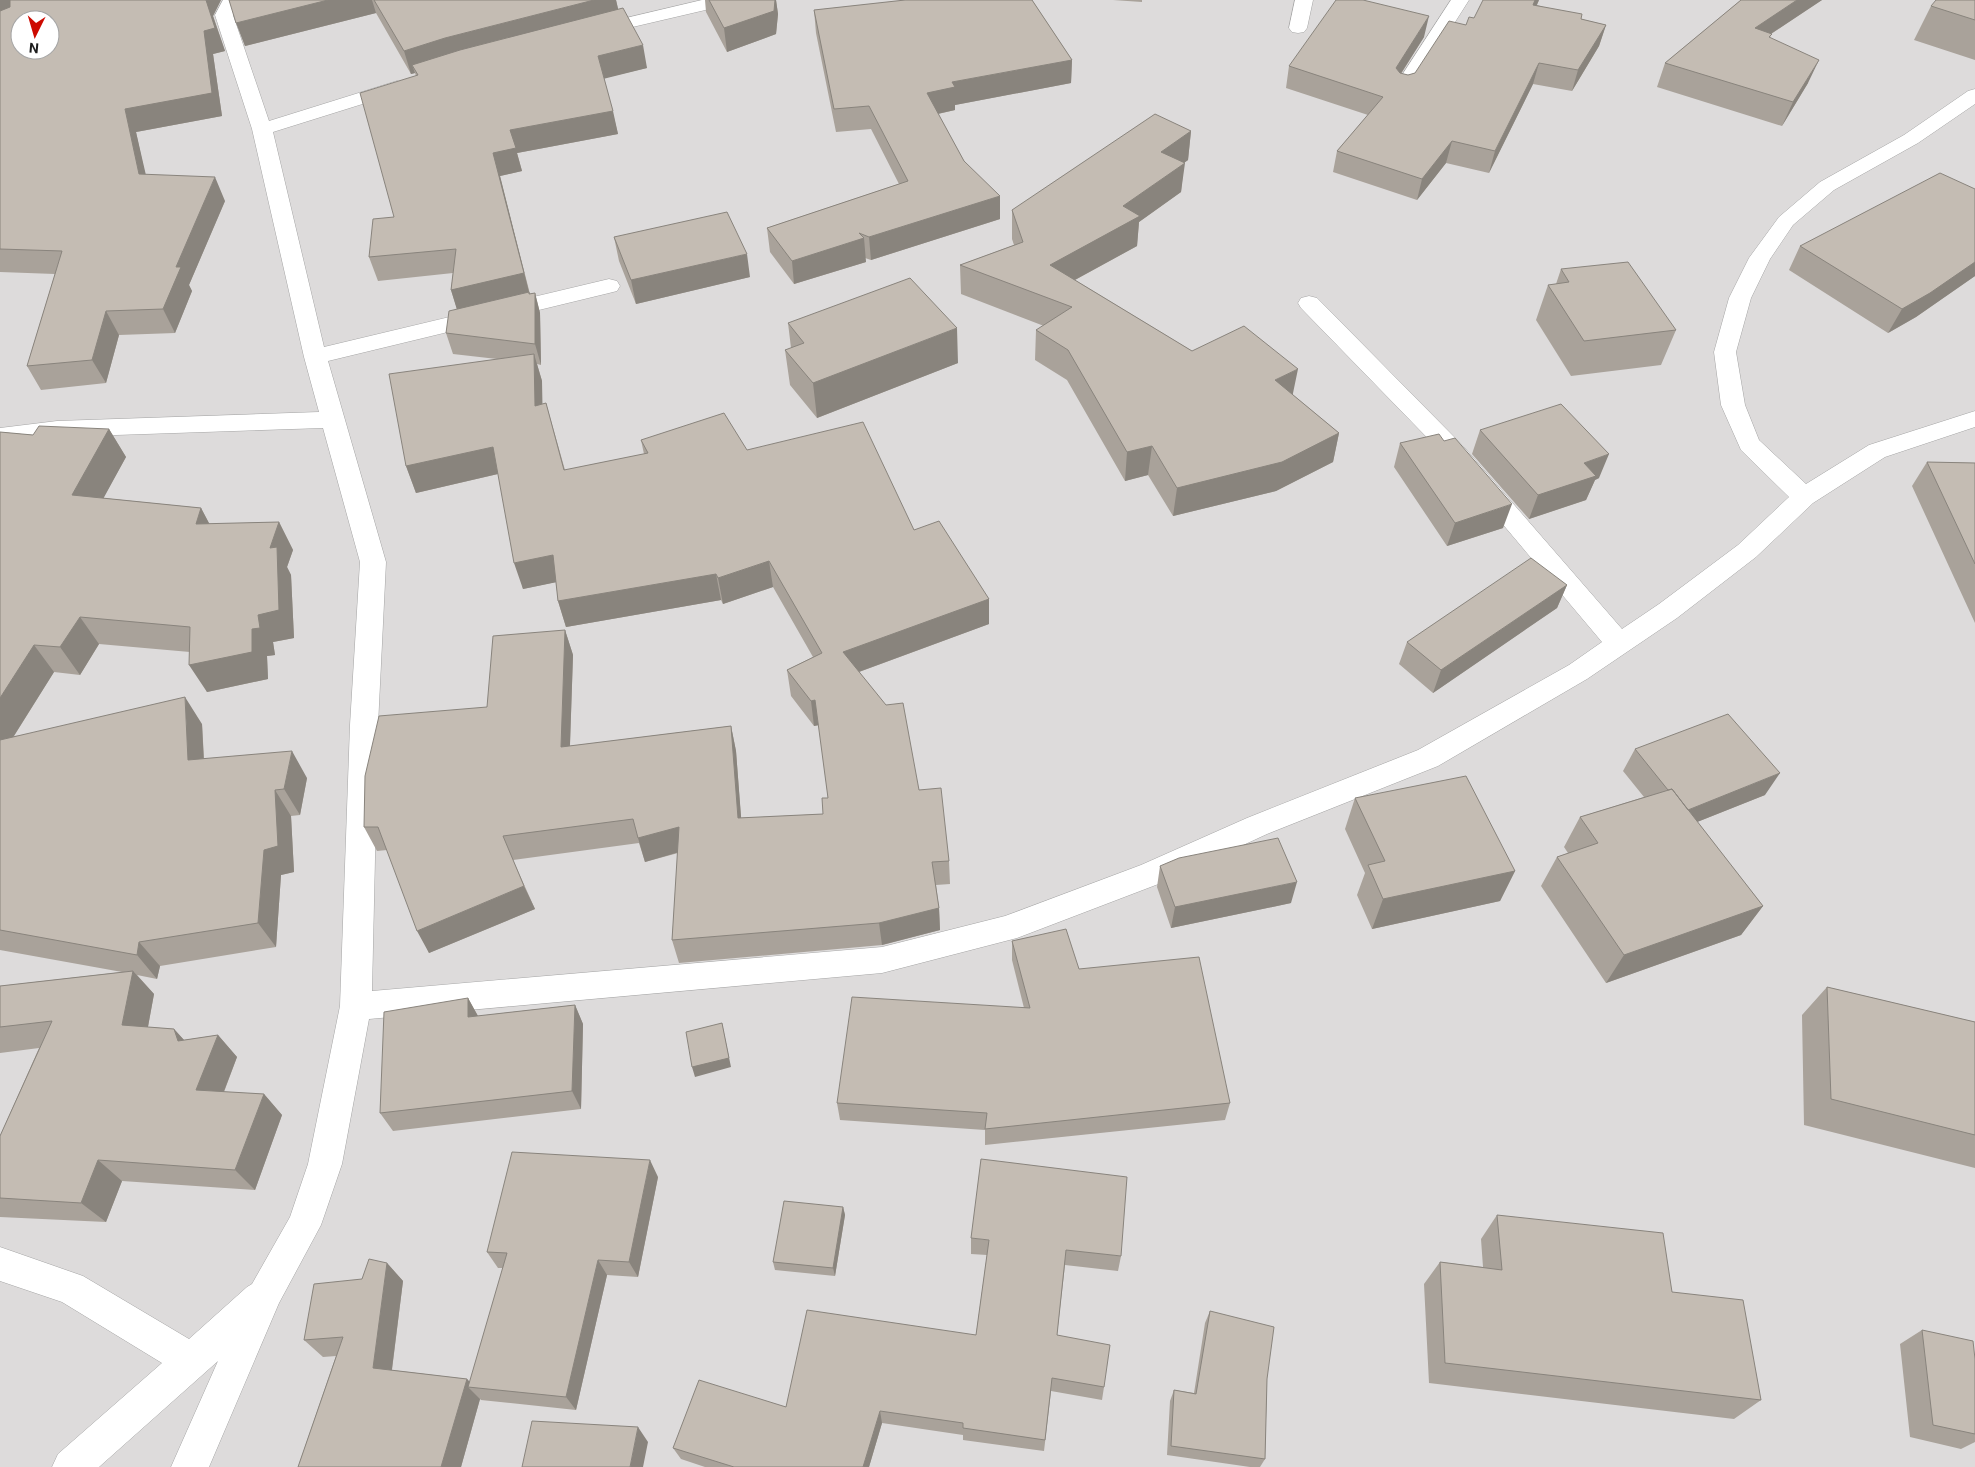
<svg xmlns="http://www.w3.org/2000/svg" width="1975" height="1467" font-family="Roboto,sans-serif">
	<rect width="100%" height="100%" fill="#f0ede4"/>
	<!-- residential -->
	<path fill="#dddbdb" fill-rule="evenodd" d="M0 0H1975V1467H0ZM20 20H50V50H20Z"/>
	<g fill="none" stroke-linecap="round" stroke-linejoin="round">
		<defs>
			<path id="street" d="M223 0H241L233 15 269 121 397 81 404 83 407 87 404 91 273 132 324 347 609 279 617 281 620 286 617 291 609 293 328 361 386 562 378 725 372 991 882 947 1005 916 1141 865 1247 818 1418 750 1569 665 1602 642 1447 458 1301 308 1298 303 1301 298 1309 296 1317 298 1463 446 1622 629 1659 604 1738 545 1789 497 1741 450 1721 405 1714 352 1729 298 1749 258 1779 217 1820 182 1904 135 1968 91 1975 89V104L1918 143 1834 190 1793 225 1770 259 1751 298 1736 352 1745 405 1759 440 1806 484 1869 445 1975 411V427L1885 457 1813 503 1756 557 1677 618 1587 679 1438 766 1267 834 1161 883 1017 938 882 973 369 1019 342 1164 321 1225 279 1303 209 1467H171L218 1361 99 1467H52L58 1454 162 1363 62 1302 0 1281V1247L83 1276 189 1339 247 1287 252 1284 290 1217 308 1164 340 1006 350 725 360 562 323 428 57 437 0 444V428L57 421 319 412 304 357 252 129 215 15Z
				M702 0H734L731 4 594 36 588 35 585 31 588 27Z
				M1295 0H1313L1307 28 1304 32 1298 33 1292 32 1289 28Z
				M1451 0H1469L1410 93 1403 95 1396 93 1393 89Z"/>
		</defs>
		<!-- street casing -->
		<use href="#street" stroke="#a5a5a5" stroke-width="1"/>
		<!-- street -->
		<use href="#street" fill="#fff" fill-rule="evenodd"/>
	</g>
	<!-- wall -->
	<path fill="#a9a29a" d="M0 0H221L213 16 225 51 213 54 222 116 136 132 145 174 225 201 189 285 192 291 175 333 119 335 106 383 41 390 27 366 55 274 0 272Z
		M229 0H616L618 9 647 68 604 78 618 134 517 153 522 171 500 176 530 294 535 293 540 313 541 365 537 364 542 381V404L546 403 565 470 644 454 641 440 747 450 914 530 989 599V624L859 672 919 790 949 861 950 884 936 885 939 908 940 930 882 945 679 963 672 940 678 853 645 862 639 843 513 860 535 909 429 953 387 850 377 851 364 827 487 707 565 630 573 655 570 746 731 726 736 751 741 818 823 814 828 798 819 725 814 726 791 696 787 670 813 657 773 587 723 604 721 600 566 627 558 601 556 582 523 589 498 474 416 493 406 466 497 359 453 354 446 333 457 309 451 290 453 273 378 281 369 257 394 217 416 76 415 73 411 74 376 13 245 46Z
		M705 0H776L778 14 776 34 727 52 706 12Z
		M899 0H1032L1072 60 1071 83 955 105V110L938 114 964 161 1000 219 871 260 865 258 866 262 794 284 770 252 767 228 899 184 871 129 836 132 816 33 814 10 900 1Z
		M1113 0H1142V2Z
		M1539 0 1537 5 1581 19 1606 25 1599 46 1572 91 1533 84 1489 173 1446 163 1417 200 1333 172 1337 151 1368 115 1286 88 1289 66 1424 37 1401 74 1408 75 1415 73 1474 18Z
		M1741 0H1822L1771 34 1770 38 1808 83 1782 126 1657 87 1665 63Z
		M1975 0V60L1914 40 1931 6Z
		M1191 131 1188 160 1184 163 1181 192 1139 222 1137 246 1075 280 1192 351 1293 395 1339 433 1333 462 1276 491 1173 516 1148 475 1125 481 1067 380 1035 360 1036 330 1044 326 961 294 960 265 1014 245 1012 239V210Z
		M1975 189V276L1916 317 1888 333 1789 270 1800 246Z
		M614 237 750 277 636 304 619 261Z
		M1561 269 1676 330 1661 365 1571 376 1536 320 1548 285 1556 284Z
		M788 323 958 363 817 418 790 385 785 350 791 348Z
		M109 429 126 457 103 498 201 508 209 524 279 522 293 550 287 567 291 575 294 638 273 642 275 655 267 656 268 679 207 692 190 652 99 644 80 675 54 672 14 736 202 724 204 758 307 778 300 815 291 816 294 872 281 875 276 947 160 966 157 979 137 975 154 994 148 1027 174 1029 184 1040 218 1035 237 1057 224 1092 264 1094 282 1115 255 1190 122 1181 106 1222 0 1217V1136L39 1048 0 1053V986L122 972 0 950V432L33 435Z
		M1480 430 1599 478 1595 480 1586 500 1529 519 1472 454Z
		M1400 443 1503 528 1447 546 1394 467Z
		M1927 462 1975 463V623L1912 486Z
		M1567 585 1557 608 1433 693 1399 664 1407 642Z
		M1635 749 1765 795 1697 822 1763 906 1741 935 1606 983 1541 886 1557 857 1568 853 1564 847 1580 817 1644 797 1623 771Z
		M1355 798 1515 871 1500 901 1372 929 1357 895 1365 873 1345 829Z
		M1160 866 1291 903 1171 928 1157 887Z
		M1012 941 1079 969 1230 1103 1225 1120 985 1145V1130L840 1120 837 1103 1024 1008 1012 960Z
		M1827 987 1975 1022V1168L1804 1125 1802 1015Z
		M468 998 478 1016 575 1005 583 1024 581 1109 393 1131 380 1113Z
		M658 1177 638 1277 607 1275 576 1410 481 1400 480 1399 461 1467H298L336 1356 323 1357 304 1340 362 1279 387 1263 403 1281 392 1370 467 1379 470 1382 503 1268H498L487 1252Z
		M843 1207 845 1215 835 1276 775 1270 773 1262Z
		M1497 1215 1672 1292 1761 1400 1734 1419 1429 1383 1424 1284 1440 1262 1483 1267 1481 1239Z
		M971 1238 1121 1256 1118 1271 1065 1265 1057 1335 1104 1387 1102 1400 1051 1391 1044 1451 963 1440V1435L882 1423 869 1467H705L681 1459 673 1448 786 1407 976 1335 987 1255 971 1254Z
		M1210 1311 1267 1379 1265 1459 1260 1467H1250L1167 1455 1170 1401 1174 1390 1194 1393 1205 1323Z
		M1922 1330 1975 1359V1442L1961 1449 1910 1437 1900 1344Z"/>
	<!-- shaded-wall -->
	<path fill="#89847d" d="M0 0H56L0 23Z
		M206 0H221L213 16 225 51 213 54 222 116 136 132 151 197 139 174 125 109Z
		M328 0H372L376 13 245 46 236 23Z
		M594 0H616L620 17 412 65 415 73 411 74 404 51 445 38Z
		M775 0H776L778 14 776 34 727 52 724 28Z
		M1535 0H1539L1527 26 1533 5Z
		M1797 0H1822L1745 51 1755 28Z
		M1429 16 1424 37 1391 89 1396 68Z
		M1606 25 1599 46 1572 91 1578 70Z
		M643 45 647 68 603 79 598 56Z
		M1072 60 1071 83 955 105V110L928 116 927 93 952 82Z
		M1819 60 1808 83 1782 126 1793 102Z
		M1539 63 1533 84 1489 173 1495 151Z
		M613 111 618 134 517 153 522 171 500 176 530 296 458 313 451 290 493 153 510 130Z
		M1191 131 1188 160 1158 181 1161 152Z
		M1452 141 1446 163 1417 200 1422 179Z
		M1185 163 1181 192 1139 222 1137 246 1049 294 1050 265 1123 206Z
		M215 177 225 201 189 285 192 291 175 333 163 309 176 267Z
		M1000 196V219L871 260 869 237Z
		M864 238 866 262 794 284 792 261Z
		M747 254 750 277 636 304 631 280Z
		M1975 262V276L1916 317 1888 333 1902 309Z
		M535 293 540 313 541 365 535 344Z
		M106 311 119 335 106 383 92 360Z
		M957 328 958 363 817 418 813 383Z
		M534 354 542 381 543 432 535 406Z
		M1298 369 1292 398 1275 380Z
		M109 429 126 457 90 523 72 495Z
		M1339 433 1333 462 1276 491 1173 516 1177 488Z
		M1152 446 1148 475 1125 481 1127 452Z
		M493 447 502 473 416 493 406 466Z
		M1609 454 1599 478 1595 480 1586 500 1529 519 1538 495 1584 463Z
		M1512 504 1503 528 1447 546 1455 523Z
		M201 508 216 536 196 524Z
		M279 522 293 550 287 567 291 575 294 638 273 642 275 655 267 656 268 679 207 692 189 665 252 629 258 615 270 548Z
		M553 555 562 581 523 589 514 563Z
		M769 561 773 587 723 604 718 578Z
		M716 574 721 600 566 627 558 601Z
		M1567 585 1557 608 1433 693 1441 670Z
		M989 599V624L845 677 843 652Z
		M80 617 99 644 80 675 60 647Z
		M565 630 573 655 569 772 561 747Z
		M34 645 54 672 0 758V698Z
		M185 697 202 724 205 786 188 760Z
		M815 700 819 725 814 726 811 701Z
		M731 726 736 751 743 842 738 818Z
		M292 751 307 778 300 815 284 789Z
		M1780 773 1765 795 1672 832 1686 811Z
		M275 790 291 816 294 872 281 875 276 947 258 923 264 850Z
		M679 827 686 850 645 862 638 838Z
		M1515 871 1500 901 1372 929 1383 899Z
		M1297 882 1291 903 1171 928 1175 907Z
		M524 886 535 909 429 953 417 931Z
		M1763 906 1741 935 1606 983 1624 955Z
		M939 908 940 930 882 945 879 923Z
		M139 942 160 966 157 979 137 955Z
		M133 971 154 994 144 1048 122 1025Z
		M468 998 479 1018 468 1017Z
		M575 1005 583 1024 581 1109 572 1091Z
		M722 1023 724 1033 731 1067 695 1077 692 1067Z
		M174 1029 194 1051 178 1041Z
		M218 1035 237 1057 216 1112 196 1090Z
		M264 1094 282 1115 255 1190 235 1170Z
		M98 1160 122 1181 106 1222 81 1203Z
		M650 1160 658 1177 638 1277 629 1262Z
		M843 1207 845 1215 835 1276 833 1268Z
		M598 1260 607 1275 576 1410 566 1397Z
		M387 1263 403 1281 390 1384 373 1368Z
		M467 1379 475 1388 468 1387 480 1399 461 1467H441Z
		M880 1411 882 1423 869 1467H863Z
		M638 1427 648 1442 643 1467H630Z"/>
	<!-- building -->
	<path fill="#c4bcb3" stroke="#89847d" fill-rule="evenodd" d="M10 0H206L215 28 204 31 212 93 125 109 139 174 215 177 176 267H181L163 309 106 311 92 360 27 366 62 251 0 249V11L10 7ZM20 20H50V50H20Z
		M229 0H328L236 23Z
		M374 0H594L445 38 404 51Z
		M709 0H775L774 11 724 28Z
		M905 0H1032L1072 60 952 82 955 87 927 93 964 161 1000 196 869 237 859 233 864 238 792 261 767 228 908 181 869 106 834 109 814 10Z
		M1336 0H1363L1429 16 1396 68 1400 73 1408 75 1415 73 1449 21 1466 25 1469 17 1474 18 1483 0H1535L1533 5 1582 14 1581 19 1606 25 1578 70 1539 63 1495 151 1452 141 1422 179 1337 151 1383 97 1289 66Z
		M1741 0H1797L1755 28 1772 34 1769 37 1819 60 1793 102 1665 63Z
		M1936 0H1975V20L1931 6Z
		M623 8 643 45 598 56 613 111 510 130 516 148 493 153 524 273 451 290 456 249 369 257 373 219 394 217 360 93 418 75 412 65 460 50Z
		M1155 114 1191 131 1161 152 1185 163 1123 206 1140 216 1050 265 1192 351 1244 326 1298 369 1275 380 1339 433 1282 462 1177 488 1152 446 1127 452 1068 350 1036 330 1072 307 960 265 1023 242 1012 210Z
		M1940 173 1975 189V262L1930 293 1902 309 1800 246Z
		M727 212 747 254 631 280 614 237Z
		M1628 262 1676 330 1584 341 1548 285 1569 282 1561 269Z
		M910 278 957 328 813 383 785 350 804 343 788 323Z
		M529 292V294L535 293V344L446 333 449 311Z
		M534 354 535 406 546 403 564 470 648 453 641 440 724 413 747 450 863 422 914 530 939 521 989 599 843 652 886 705 903 703 919 790 941 788 949 861 932 862 939 908 879 923 672 940 679 827 638 838 633 819 503 836 524 886 417 931 378 827H364L365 776 379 716 487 707 493 636 565 630 561 747 731 726 738 818 823 814 822 798H828L815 700 811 701 787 670 822 653 769 561 718 578 716 574 558 601 553 555 514 563 493 447 406 466 389 374Z
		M1561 404 1609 454 1584 463 1596 476 1538 495 1480 430Z
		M39 426 109 429 72 495 201 508 196 524 279 522 270 548 277 547 279 610 258 615 260 628 252 629V652L189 665 190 627 80 617 60 647 34 645 0 698V432L33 435Z
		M1439 434 1444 441 1455 438 1512 504 1455 523 1400 443Z
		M1927 462 1975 463V564Z
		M1531 558 1567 585 1441 670 1407 642Z
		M185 697 188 760 292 751 284 789 275 790 278 846 264 850 258 923 139 942 137 955 0 930V740Z
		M1728 714 1780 773 1688 810 1672 789 1668 790 1635 749Z
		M1466 776 1515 871 1383 899 1368 865 1385 861 1355 798Z
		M1672 789 1763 906 1624 955 1557 857 1598 843 1580 817Z
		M1278 838 1297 882 1175 907 1160 866 1179 858Z
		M1066 929 1079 969 1199 957 1230 1103 985 1129 987 1113 837 1103 852 997 1030 1008 1012 941Z
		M133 971 122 1025 174 1029 178 1041 218 1035 196 1090 264 1094 235 1170 98 1160 81 1203 0 1198V1136L52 1021 0 1027V986Z
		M1827 987 1975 1022V1135L1831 1099Z
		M468 998V1017L575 1005 572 1091 380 1113 384 1012Z
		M722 1023 729 1058 692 1067 686 1032Z
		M512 1152 650 1160 629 1262 598 1260 566 1397 468 1387 507 1253 487 1252Z
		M981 1159 1127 1177 1121 1256 1066 1250 1057 1335 1110 1345 1104 1387 1052 1378 1045 1440 963 1428V1423L880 1411 863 1467H734L673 1448 699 1380 786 1407 807 1310 976 1335 989 1240 971 1238Z
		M784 1201 843 1207 833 1268 773 1262Z
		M1497 1215 1663 1233 1672 1292 1743 1300 1761 1400 1445 1363 1440 1262 1502 1270Z
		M369 1259 387 1263 373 1368 467 1379 441 1467H298L343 1337 304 1340 314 1284 362 1279Z
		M1210 1311 1274 1327 1267 1379 1265 1459 1171 1446 1174 1390 1196 1394Z
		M1922 1330 1973 1341 1975 1359V1434L1933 1425Z
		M532 1421 638 1427 630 1467H522Z"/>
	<!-- north arrow -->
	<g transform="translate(35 35) rotate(185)"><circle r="24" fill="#ffffff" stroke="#a5a5a5"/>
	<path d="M0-4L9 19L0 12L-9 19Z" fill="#cd0a00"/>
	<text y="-8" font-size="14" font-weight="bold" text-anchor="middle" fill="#1e1e1e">N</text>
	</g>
</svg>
